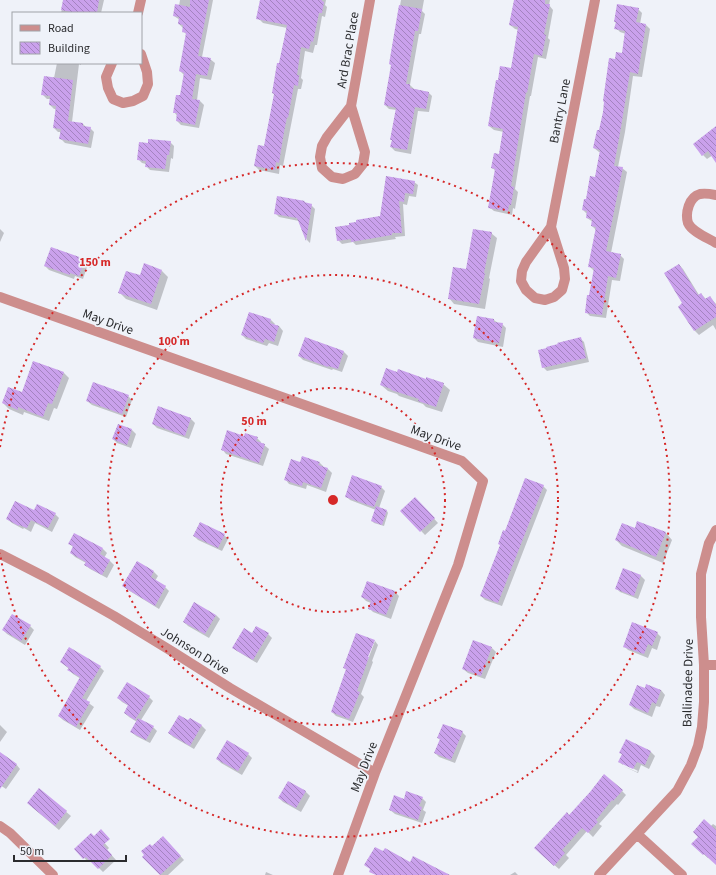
<svg xmlns="http://www.w3.org/2000/svg" width="716" height="875" font-family="'Source Sans 3',sans-serif">
	<defs>
		<pattern id="building-back-hatch" width="6" height="6" patternUnits="userSpaceOnUse"><rect width="6" height="6" fill="#caa1ec"/><path d="M-1 5l2 2M0 0l6 6M5-1l2 2" fill="none" stroke="#a483c0"/></pattern>
	</defs>
	<rect width="100%" height="100%" fill="#eff2f9"/>
	<!-- shadow -->
	<path fill="#0003" d="M64 0H104L101 13H61Z
		M180 0H213L202 57 210 59 215 63 211 80 200 78 197 100 200 101 204 105 199 128 181 125 177 121 178 117 174 112 181 97 184 75 180 71 187 35 183 31V28L179 24 180 20 174 16 179 6Z
		M263 0H326L325 5 327 7 325 17 322 16 317 45H315L313 53 305 51 301 78 303 80 301 89H298L283 166 280 165 279 174 259 170 255 166 265 147 280 64 287 28 263 23 259 19Z
		M401 0H424L422 11 425 14 421 34H419L410 85 414 89 428 92 432 96 429 112 418 111 411 154 395 151 391 147 397 110 389 109 385 105 392 67 390 64Z
		M515 0H550L549 5 553 10 548 38 550 40 546 59 538 57 531 96H530L515 189 518 192 515 209 513 208 512 215 494 211 489 207 496 171 492 168 500 155 504 132 494 130 489 126 499 81 512 69 519 30 515 29 510 25Z
		M638 9 642 13 640 24 646 25 650 29 642 77 633 76 625 132 618 167 622 168 627 172 611 253 620 255 624 259 620 281 612 280 606 318 590 316 586 312 590 296 594 271 590 267 596 230 592 226 593 222 587 218V214L583 210 596 178 601 152H599L594 148 600 131 616 60 623 54 626 34 620 32 616 28 617 24 615 22Z
		M57 63H81V65L79 64 72 122 83 124 86 127 90 128 94 132 91 148 65 143 61 139 62 132H58L54 128 56 109H54L50 105 51 99H47L42 94 54 78Z
		M716 129V156L713 155 707 159 703 155Z
		M170 142 174 146 173 159 171 158 169 172 150 170 146 166V164L142 163 138 159Z
		M414 182 418 185 416 197 409 196 407 205 403 204 405 236 395 237 396 239 356 245 353 242 342 244 338 240 350 226 381 217Z
		M304 202 306 204 311 205 315 209 310 243 307 240 299 221 279 217 275 213Z
		M0 229 4 233 0 242Z
		M491 233 497 238 489 278 490 279 485 309 454 304 449 298Z
		M84 260 88 264 83 279 75 276 74 279 49 270 45 266Z
		M679 265 683 269 699 295 701 294 706 299 710 297 716 304V330L713 325 699 335 695 331 679 307 684 303Z
		M162 271 168 277 157 310 126 299 120 293 141 277Z
		M271 320 275 324 274 325 279 326 283 331 278 346 269 343 267 346 246 339 242 335Z
		M494 320 498 323 502 324 506 328 503 347 478 342 474 338Z
		M306 338 344 352 348 356 342 372 333 369 332 370 303 360 299 356Z
		M580 338 584 342 589 362 547 371 543 367Z
		M33 362 64 373 69 378 57 409 54 408 49 421 24 412 23 415 9 409 3 403 22 394Z
		M426 380 443 384 450 390 442 412 426 407 423 404 399 396 397 394 388 391 381 385Z
		M128 396 132 400 126 417 92 405 87 401Z
		M159 408 191 419 195 423 189 439 157 428 153 424Z
		M118 425 132 430 136 434 131 448 117 443 113 439Z
		M245 437 257 438 261 442V443L264 445 269 449 263 466 226 454 222 449Z
		M319 462 323 466V468L328 469 332 473 326 492 307 485 306 489 289 484 285 479 301 463Z
		M543 486 547 490 502 606 485 600 481 596 506 532Z
		M381 487 385 491 379 508 387 511 388 513 384 526 374 523 372 521 376 510 350 500 346 496Z
		M415 498 438 523 425 535 402 511Z
		M34 511 55 514 59 518 52 532 35 523 31 532 24 528 23 529 12 523 7 519Z
		M638 522 666 533 672 540 663 563 622 546 616 540 635 529Z
		M224 535 228 539 222 551 198 540 194 536Z
		M70 544 103 549 107 553 104 558 110 561 114 565 107 578 90 569 85 565 86 563 75 557 71 553 74 548Z
		M137 563 154 572 158 576 155 581 165 587 169 591 159 609 128 590 124 586Z
		M623 569 641 576 645 580 638 599 620 592 616 588Z
		M367 582 395 592 399 596 391 619 373 612 369 608 371 603 366 601 362 597Z
		M216 615 220 619 209 638 188 626 184 622Z
		M30 626 34 630 25 645 7 634 3 630Z
		M657 633 661 637 657 650 652 648 648 658 628 650 624 646Z
		M253 634H268L272 638 257 663 237 651 233 647Z
		M356 634 375 641H373L365 661 367 662 375 641 378 645 372 661 373 662 361 694 364 697 353 722 336 716 332 712 347 671 344 667Z
		M492 648 496 652 485 679 468 673 463 669Z
		M61 662 100 667 104 671 86 701 94 707 80 730 63 720 59 716 81 679 73 674 69 670V669Z
		M645 690H661L665 695 660 707 656 706 652 717 634 709 630 705Z
		M149 697 153 701 141 720 153 727 157 731 150 743 136 736 132 732 137 722 129 717 125 713 129 706 122 702 118 698Z
		M190 719 202 726 206 730 194 749 173 737 169 733 189 722Z
		M0 725 7 732 0 742Z
		M462 732 466 736 455 763 439 757 435 753 440 740 439 738Z
		M626 740 651 752 655 756 649 769 641 765 638 773 623 766 637 772 638 771 623 763V765L619 762 623 755 620 752Z
		M0 754 16 764 20 769 6 789 0 785Z
		M248 754 252 758 242 775 221 763 217 759Z
		M288 782 306 792 310 796 301 812 283 802 279 798Z
		M39 789 71 816 59 830 32 807Z
		M622 791 626 795 618 805 617 804 599 824 602 826 593 837 587 831 566 855 569 858 559 869 539 852 569 816Z
		M422 798 426 802 423 810 426 812 422 823 395 814 390 810 404 800Z
		M713 824 716 826V864L709 857 708 858 693 844Z
		M163 837 184 860 168 875H161L146 858 152 847Z
		M94 838 101 839 109 848 107 850 116 860 103 872 91 860 88 862 76 849Z
		M266 872 273 875H265Z
		M515 872 518 875H510Z"/>
	<!-- building -->
	<path fill="url(#building-back-hatch)" d="M63 0H99L97 13H76L61 10Z
		M190 0H209L198 56 211 58 207 76 196 74 192 99 200 100 195 125 176 121 177 113H173L176 95H180L184 73 179 71 186 33 182 32 183 25 178 24 179 17 173 16 175 4 190 7Z
		M260 0H322V1L324 2 322 13H319L313 42 311 41 309 49 301 47 297 75H299L298 86 294 85 288 118 287 117 284 132 279 163 276 162 275 170 254 166 258 145 264 146 274 94 272 93 277 63H279L287 25 256 19Z
		M514 0H545V4H550L544 34 546 35 542 56 534 54 527 93 526 92 511 186 514 187 511 205H509L508 211 488 208 495 169 491 168 494 153 499 154 503 129 488 126 496 80H498L500 66 511 68 518 27 509 25Z
		M617 4 639 8 636 22 646 24 638 74 630 72 621 127 614 166 623 167 606 251 621 254 616 278 608 276 602 315 585 313 587 295H589L594 268 588 267 596 227 591 226 592 219 586 218 587 211 582 210 584 199H586L590 176 595 177 600 150 593 148 597 130H599L603 112 604 102 603 101 609 58 615 59 616 52 622 53 625 31 614 29 616 22H614Z
		M399 5 422 9 418 31H415L406 84H410V88L429 92 426 109 415 107 407 150 390 147 392 140H390L396 108 384 105 391 65 389 64Z
		M44 76 73 80 68 121 83 123V126L91 127 88 144 59 139 61 129 53 128 56 106 49 105 50 96 41 95Z
		M716 126V163L708 151 702 156 693 144Z
		M148 139 171 141 169 155H167L165 169 145 167 146 161 137 160 139 142 148 143Z
		M386 176 415 181 413 194 405 193 404 202 399 201 402 233H392V235L351 242V239L337 241 335 227 349 225V223L356 222V220L380 216Z
		M277 196 305 201 304 202 312 204 306 241 297 218 274 214Z
		M473 229 492 232 484 273H485L479 304 448 299 453 267 466 269Z
		M51 247 85 259 79 276 70 273V275L44 266Z
		M144 263 162 270 151 304 118 293 126 271 140 275Z
		M679 264 698 295 701 293 705 299 710 296 716 305V317L694 331 678 307 682 303 664 273Z
		M249 312 271 319 270 323 279 326 274 342 265 339 263 343 241 335Z
		M477 316 494 319V322L503 323 499 343 473 338Z
		M305 337 344 351 338 369 328 366V367L298 356Z
		M581 337 586 358 542 368 538 350 547 348 546 347 558 344 557 343Z
		M33 361 64 372 52 404 48 403 43 417 18 407V410L2 403 8 387 22 392Z
		M386 368 397 372 398 369 426 379V377L444 383 436 407 418 401 419 399 391 390V389L380 385Z
		M93 382 129 395 122 414 86 401Z
		M158 406 191 418 185 436 152 424Z
		M118 424 132 429 127 445 112 439Z
		M227 430 244 436 245 433 258 437 256 441 265 444 259 463 221 450Z
		M302 456 320 462 318 465 328 468 321 488 303 482 302 486 284 480 291 459 300 462Z
		M352 475 382 486 374 507 345 497Z
		M525 478 544 485 498 603 480 596 500 545 498 544 503 530 505 531Z
		M415 497 435 518 420 532 400 511Z
		M15 501 34 510 37 504 56 513 48 528 31 520 27 528 19 525V526L6 519Z
		M376 506 387 510 382 525 371 521Z
		M637 521 666 532 656 557 615 540 622 523 635 528Z
		M200 522 225 534 218 548 193 536Z
		M74 533 103 548 100 554 110 560 102 575 84 565 86 562 70 553 73 546 68 544Z
		M137 561 154 571 151 577 166 586 155 606 122 586Z
		M623 568 641 575 634 596 615 589Z
		M367 581 395 591 386 615 368 609 371 601 361 597Z
		M194 602 216 615 205 634 183 622Z
		M12 614 31 625 21 641 2 630Z
		M632 622 658 632 652 646 648 644 644 654 623 647Z
		M256 626 269 633 253 660 232 648 244 628 252 633Z
		M356 633 375 640 368 657H369L357 691 360 692 349 719 331 712 346 669 343 668Z
		M473 640 492 647 481 676 462 669Z
		M69 647 101 666 82 698 90 702 76 727 58 716 80 677 67 670 69 668 60 662Z
		M127 682 150 696 135 720 124 713 128 705 117 698Z
		M646 684 661 690 656 704 652 702 648 713 629 705 637 685 645 688Z
		M179 715 188 720 190 718 202 725 190 746 168 733Z
		M138 718 154 726 146 740 130 732Z
		M443 724 463 731 451 760 434 753 440 739 437 738Z
		M626 739 651 751 645 765 637 762 633 769 618 762 622 754 619 753Z
		M227 740 249 753 238 771 216 759Z
		M0 752 17 764 0 789Z
		M604 774 623 790 613 801 612 800 596 820 598 822 588 833 582 828 562 850 565 853 554 866 534 848 567 812 569 815 590 792Z
		M288 781 306 791 296 808 278 798Z
		M39 788 67 811 55 826 27 803Z
		M406 791 423 797 419 806 422 807 418 820 389 810 394 795 404 799Z
		M704 819 716 830V865L704 854 703 855 691 844 698 837 693 832Z
		M101 829 110 839 103 845 112 855 98 869 86 857 83 859 74 849 91 833 94 836Z
		M163 836 181 856 160 875 142 857 144 855 141 851 150 844 152 846Z
		M375 847 383 851 385 848 410 862 413 856 450 875H376L369 872 370 869 364 865Z"/>
	<g fill="none" stroke-linecap="round" stroke-linejoin="round">
		<!-- minor -->
		<path stroke="#cd8e8d" stroke-width="10" d="M138 13 141 0
			M112 63 106 77 108 88 113 99 123 103 133 101 143 96 148 84 147 72 141 54
			M351 106 327 137 322 146 320 157 322 168 332 177 343 179 355 174 363 164 365 152 351 106 370 0
			M716 195C711 194 705 193 700 194 689 197 685 213 688 223 692 232 708 238 716 243
			M551 227 564 268 565 279 562 290 554 297 545 300 535 298 526 290 521 281 522 271 526 262 551 227 595 0
			M0 297 462 461 483 481 458 565 375 773 338 875
			M0 554 47 578 114 616 173 652 230 688 375 773
			M704 665H716
			M0 826 10 833 53 875
			M637 834 682 875
			M599 875 677 791 691 765 698 746 702 727 704 702V665L701 617V574L709 543 716 530"/>
	</g>
	<!-- distance rings -->
	<g fill="none" stroke="#d62828" stroke-width="2" stroke-dasharray="2 4">
		<circle cx="333" cy="500" r="112"/>
		<circle cx="333" cy="500" r="225"/>
		<path d="M0 447A337 337 0 1 1 0 553"/>
	</g>
	<g text-anchor="middle" dominant-baseline="central" stroke-width="3.5" stroke-linejoin="round" paint-order="stroke">
		<!-- street labels -->
		<g font-size="13" fill="#2a2b2e" stroke="#eff2f9">
			<text transform="translate(348 50) rotate(-80)">Ard Brac Place</text>
			<text transform="translate(560 111) rotate(-79)">Bantry Lane</text>
			<text transform="translate(108 322) rotate(20)">May Drive</text>
			<text transform="translate(436 438) rotate(20)">May Drive</text>
			<text transform="translate(195 651) rotate(32)">Johnson Drive</text>
			<text transform="translate(688 683) rotate(-89)">Ballinadee Drive</text>
			<text transform="translate(364 767) rotate(-69)">May Drive</text>
		</g>
	</g>
	<circle cx="333" cy="500" r="6" fill="#d62828" stroke="#eff2f9" stroke-width="2"/>
	<g font-size="12" text-anchor="middle" font-weight="bold" fill="#d62828" stroke="#eff2f9" stroke-width="3.5" stroke-linejoin="round" paint-order="stroke">
		<text x="95" y="266">150 m</text>
		<text x="174" y="345">100 m</text>
		<text x="254" y="425">50 m</text>
	</g>
	<!-- legend -->
	<rect x="12" y="12" width="130" height="52" fill="#eff2f9" stroke="#a0a2a8"/>
	<rect x="20" y="25" width="20" height="6" fill="#cd8e8d" stroke="#a0a2a8"/>
	<text x="48" y="32" font-size="12" fill="#2a2b2e">Road</text>
	<rect x="20" y="42" width="20" height="12" fill="url(#building-back-hatch)" stroke="#a0a2a8"/>
	<text x="48" y="52" font-size="12" fill="#2a2b2e">Building</text>
	<!-- scale -->
	<path d="M14 855v6h112v-6" fill="none" stroke="#2a2b2e" stroke-width="2"/>
	<text x="20" y="855" font-size="12" fill="#2a2b2e" stroke="#eff2f9" stroke-width="3" paint-order="stroke">50 m</text>
</svg>
